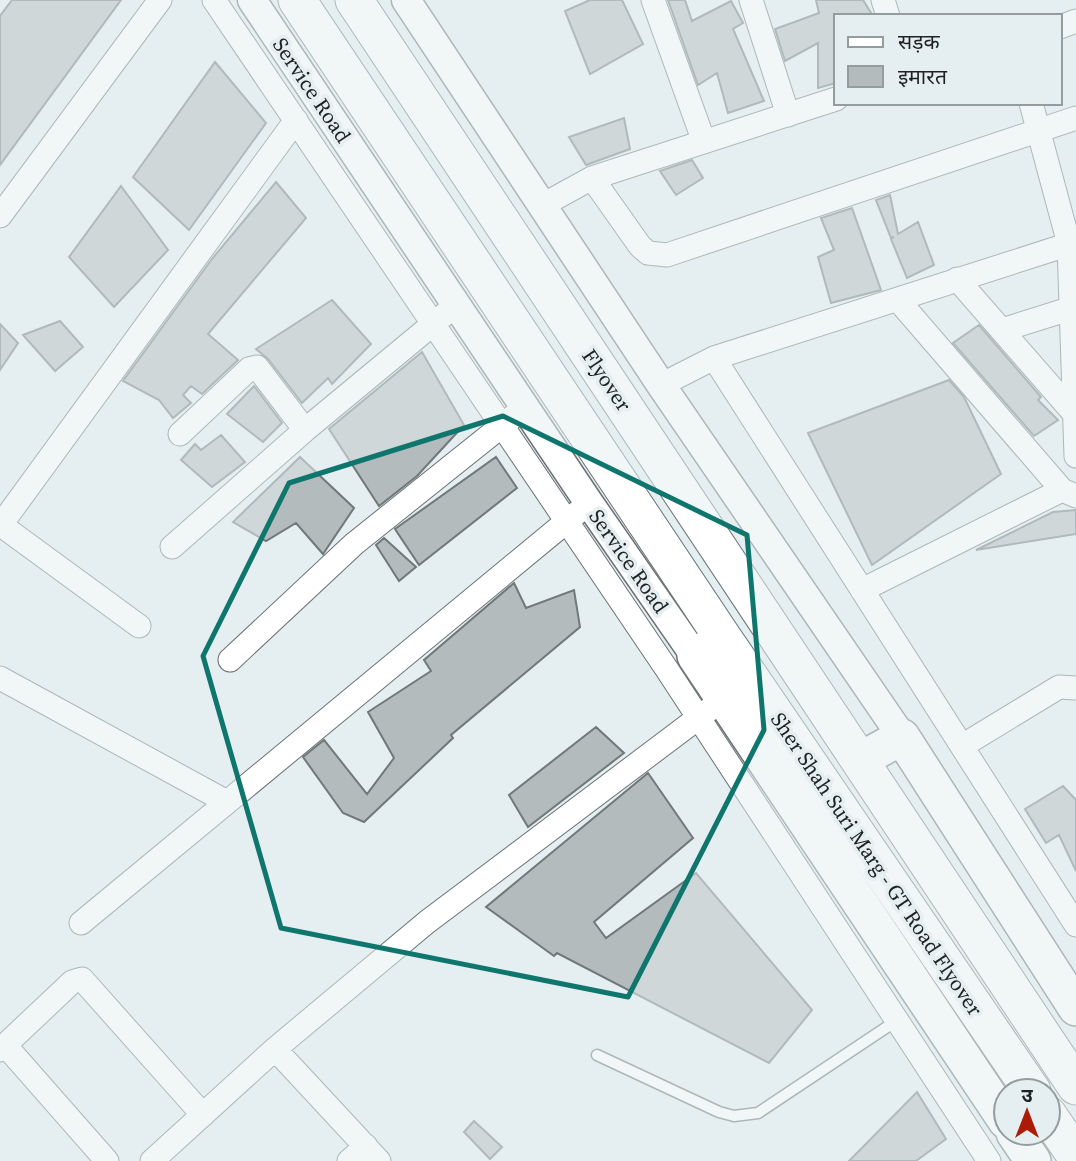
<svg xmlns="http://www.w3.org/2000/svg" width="1076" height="1161" font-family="'Source Serif 4','Noto Sans Devanagari',serif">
	<rect width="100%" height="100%" fill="#e5eef0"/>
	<!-- building -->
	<path fill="#b3bbbd" stroke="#70787a" stroke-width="2" d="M12 0H121L0 165V16Z
		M590 0H622L643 44 590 74 565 11Z
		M668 0H685L692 21 731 1 743 23 733 29 764 101 728 113 717 73 698 85Z
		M816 0H863L873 16H836V83L818 88V43L785 61 775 29 819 13Z
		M215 62 266 123 189 230 133 177Z
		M624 118 630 149 586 165 569 137Z
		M692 160 703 178 676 195 660 171Z
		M276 182 306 218 208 334 238 360 202 394 191 386 183 395 191 403 173 418 159 400 123 381 212 259Z
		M121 186 168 250 114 307 69 257Z
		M890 195 898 234 918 222 934 265 907 278 891 239 894 237 891 238 876 200Z
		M852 208 881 290 831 303 818 257 834 250 821 218Z
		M332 300 371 344 332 384 328 378 302 403 268 359 256 349Z
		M60 321 83 347 55 371 23 335Z
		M0 324 18 343 0 370Z
		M979 325 1041 397 1038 400 1058 420 1034 436 953 343Z
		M422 352 464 425 417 476 379 506 329 429Z
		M949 380 964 397 1001 474 872 565 808 433Z
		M254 386 282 423 263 442 227 414Z
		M221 435 245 462 212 487 181 460 195 444 201 450Z
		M300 457 354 508 323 554 296 523 266 541 233 522Z
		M496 457 517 488 419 565 395 529Z
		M1076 510V534L976 550 1053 512Z
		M384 538 416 567 399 581 376 545Z
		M514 583 526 608 574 590 580 627 451 735 453 738 364 822 343 813 303 757 324 740 367 794 394 758 368 712 431 671 424 660Z
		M596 727 624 753 528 827 509 795Z
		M648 773 693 838 594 922 606 938 696 873 812 1010 769 1063 557 953 554 956 486 907Z
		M1063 786 1076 800V871L1059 835 1046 843 1025 809Z
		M917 1092 946 1139 916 1161H849Z
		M474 1121 502 1147 490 1159 464 1132Z"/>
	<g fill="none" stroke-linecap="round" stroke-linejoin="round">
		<defs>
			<path id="service" d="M597 1055 719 1112 734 1116 758 1113 896 1021"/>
			<path id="minor" d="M214 0 666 668 989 1161
				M653 0 704 142
				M751 0 788 115
				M883 0 888 16
				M1060 27 1076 21
				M1031 103 1069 244 1076 456
				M592 178 640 246 648 253 667 255 1076 118
				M541 206 592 178 836 99
				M0 216 160 0
				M957 279 1072 411
				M898 300 1062 490 1076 496
				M1002 330 1069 309
				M714 358 1076 925
				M661 385 714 358 1076 242
				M180 434 249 369 257 367 305 430
				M1 525 139 626
				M0 526 296 120
				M172 547 305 430 456 305
				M862 590 1062 490
				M230 660 354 544 514 416
				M0 678 227 802
				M962 746 1059 687 1076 688
				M81 923 578 512
				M5 1045 107 1161
				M275 1049 379 1161
				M0 1050 72 982 82 979 203 1115
				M152 1161 275 1049 427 922 710 709
				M349 1161 366 1146"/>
			<path id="tertiary" d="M252 0 589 503 695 656
				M406 0 661 385 902 737"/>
			<path id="primary" d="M723 638 695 656 1006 1121
				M860 760 902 737 1076 1008
				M1014 1133 1033 1161"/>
			<path id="trunk" d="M297 0 723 638 1032 1091
				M354 0 1076 1086
				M1048 1115 1076 1156"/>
		</defs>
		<!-- service casing -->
		<use href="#service" stroke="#6a7274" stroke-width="13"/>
		<!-- minor casing -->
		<use href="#minor" stroke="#6a7274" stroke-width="25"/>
		<!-- tertiary casing -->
		<use href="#tertiary" stroke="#6a7274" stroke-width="31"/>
		<!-- primary casing -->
		<use href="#primary" stroke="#6a7274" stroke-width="38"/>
		<!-- trunk casing -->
		<use href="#trunk" stroke="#6a7274" stroke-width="39"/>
		<!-- service -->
		<use href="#service" stroke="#fff" stroke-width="10"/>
		<!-- minor -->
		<use href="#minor" stroke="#fff" stroke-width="23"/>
		<!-- tertiary -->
		<use href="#tertiary" stroke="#fff" stroke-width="28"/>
		<!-- primary -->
		<use href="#primary" stroke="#fff" stroke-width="35"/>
		<!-- trunk -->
		<use href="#trunk" stroke="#fff" stroke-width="37"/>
	</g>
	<!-- marked area -->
	<path d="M0 0H1076V1161H0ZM503 416 747 535 764 730 628 997 281 928 203 656 289 483Z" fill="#e5eef0" fill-opacity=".55" fill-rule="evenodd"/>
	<path fill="none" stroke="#0f766e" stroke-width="5" stroke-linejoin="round" d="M503 416 747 535 764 730 628 997 281 928 203 656 289 483Z"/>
	<g text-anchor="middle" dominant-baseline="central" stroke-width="7" stroke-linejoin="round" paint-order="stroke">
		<!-- street labels -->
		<g font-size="21" fill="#1e2122" stroke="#e5eef0">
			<text transform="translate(312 90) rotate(56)">Service Road</text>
			<text transform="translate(607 380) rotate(56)">Flyover</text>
			<text transform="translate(629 561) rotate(55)">Service Road</text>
			<text transform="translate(877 864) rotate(56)">Sher Shah Suri Marg - GT Road Flyover</text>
		</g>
	</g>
	<!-- legend -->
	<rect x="834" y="14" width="228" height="91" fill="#e5eef0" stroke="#959c9e" stroke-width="2"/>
	<rect x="848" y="37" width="35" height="10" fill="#ffffff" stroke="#959c9e" stroke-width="2"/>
	<text x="898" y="49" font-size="21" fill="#1e2122">सड़क</text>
	<rect x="848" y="66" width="35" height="21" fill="#b3bbbd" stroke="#959c9e" stroke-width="2"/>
	<text x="898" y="84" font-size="21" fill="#1e2122">इमारत</text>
	<!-- north arrow -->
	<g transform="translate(1027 1112)"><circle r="33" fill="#e5eef0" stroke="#959c9e" stroke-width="2"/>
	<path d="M0-5L12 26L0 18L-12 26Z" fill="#ab1b08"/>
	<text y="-10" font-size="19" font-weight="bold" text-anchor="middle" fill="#1e2122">उ</text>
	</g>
</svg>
